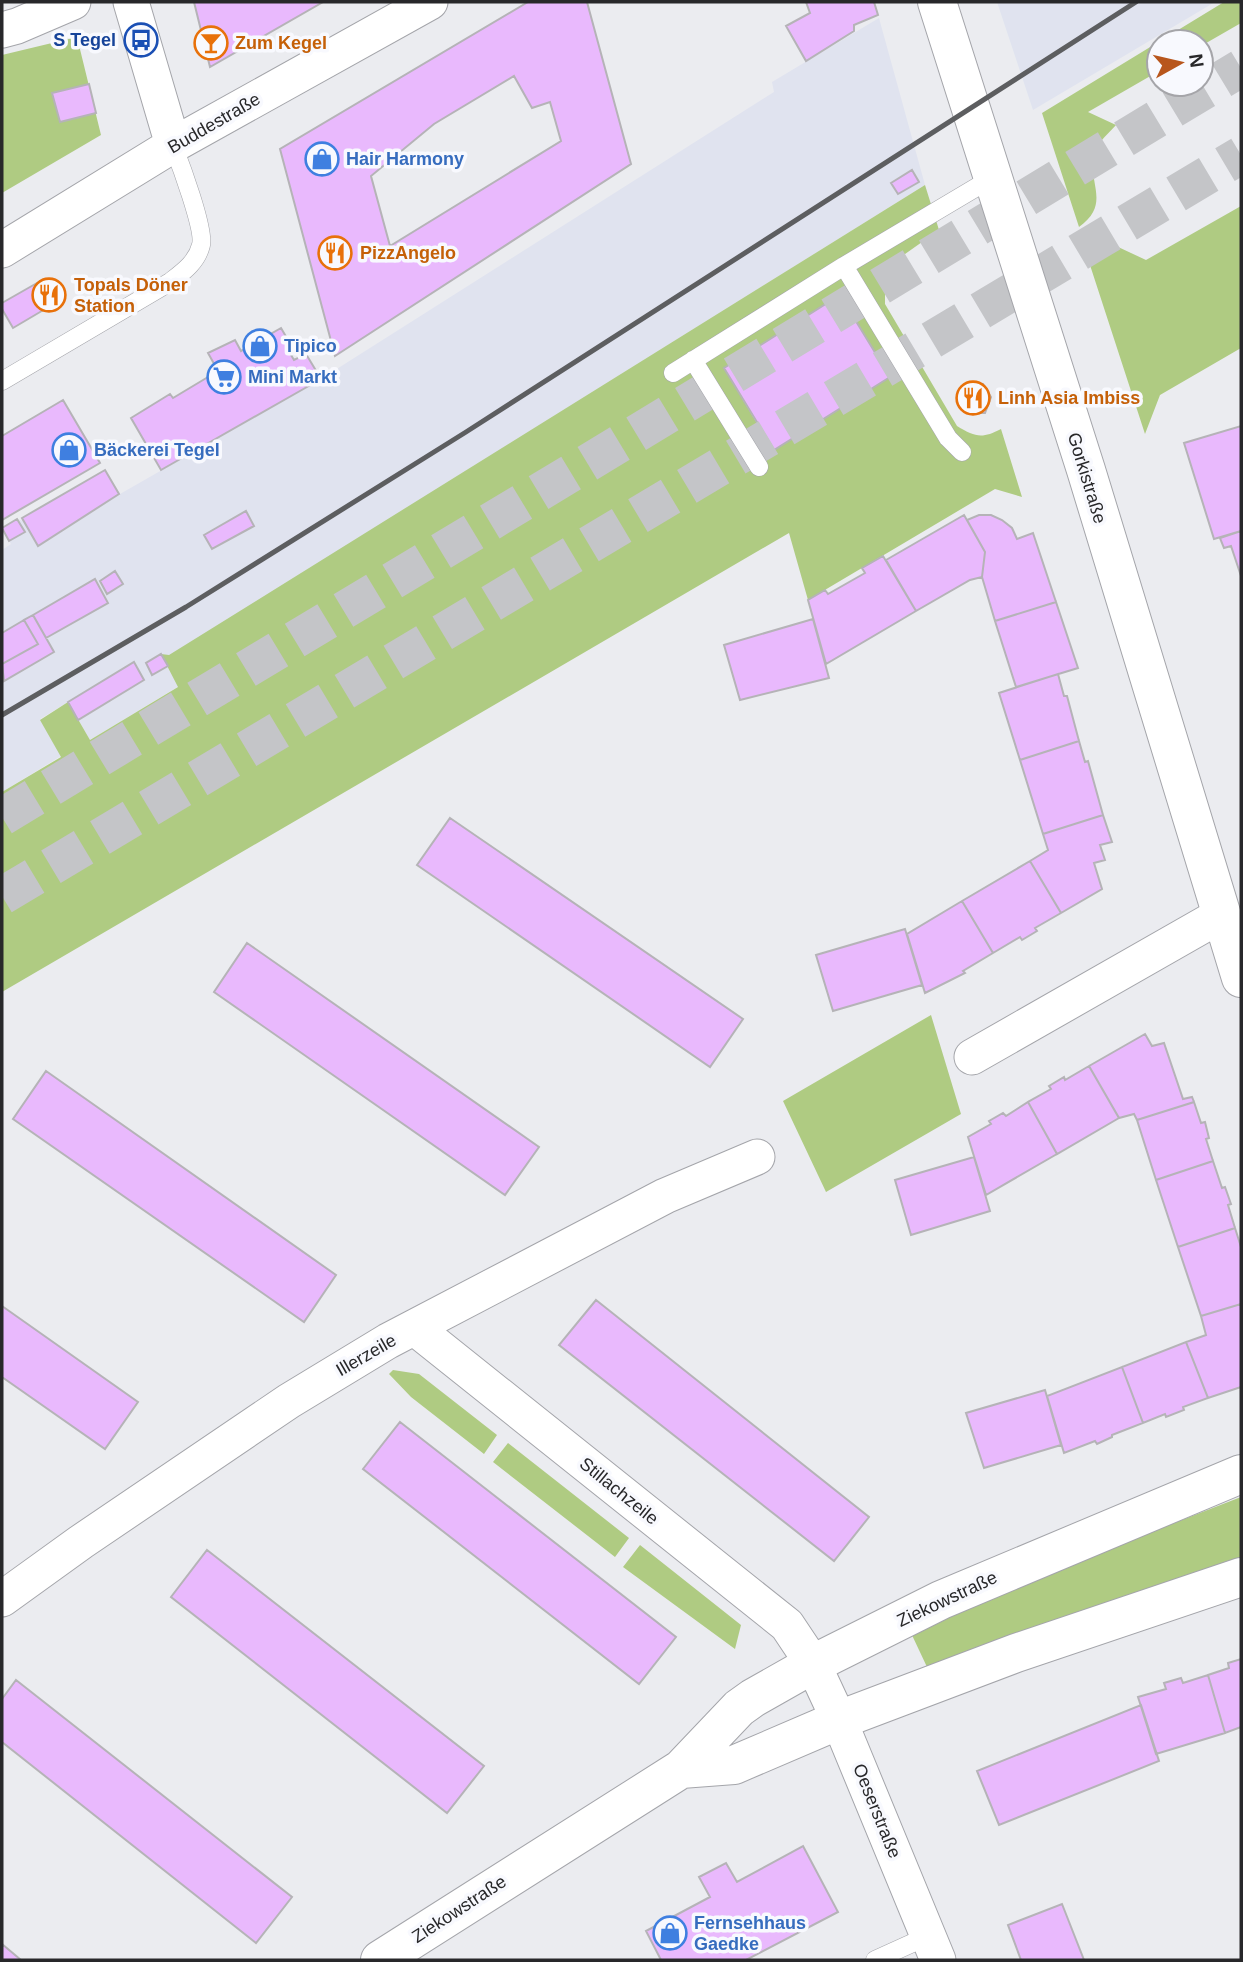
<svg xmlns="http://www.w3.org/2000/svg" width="1243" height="1962" font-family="Arial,sans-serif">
	<rect width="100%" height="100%" fill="#ebecf0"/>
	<!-- built -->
	<path fill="#e0e3ef" d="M997 2H1215L1033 110Z
		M879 18 925 185 169 656 162 655 179 686 90 740 68 702 40 719 61 756 2 792V550L11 544 2 528 17 519 23 521 22 518 105 470 120 494 321 379 774 92 772 82Z"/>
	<!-- green -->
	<path fill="#afcb82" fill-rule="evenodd" d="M1224 2H1241V23L1201 46V42H1159V71L1088 112 1116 125C1110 132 1098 142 1095 151 1085 181 1113 203 1079 227L1042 113Z
		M77 37 101 135 2 193V55Z
		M925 185 939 230 898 259 885 278V304L957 426C975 437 982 439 1001 429L1022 497 995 489 808 600 789 533 2 992V792L61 757 40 720 68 702 90 740 178 687 161 654 169 655ZM840 295 890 377 773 450 724 368Z
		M1241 206V348L1160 395 1145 434 1089 262 1116 246 1146 260Z
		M931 1015 961 1114 826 1192 783 1101Z
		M393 1370 419 1374 497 1435 484 1454 411 1397 389 1374Z
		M508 1443 629 1538 615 1557 493 1462Z
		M1241 1497V1558L927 1667 911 1633 1138 1537Z
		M640 1545 741 1625 735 1649 623 1567Z"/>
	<!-- building -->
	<path fill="#e9b9fd" stroke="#b5b3b7" stroke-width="2" fill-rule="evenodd" d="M194 2H323L210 67Z
		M528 2H587L631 164 335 356 280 149ZM514 76 532 108 550 102 561 141 390 246 371 176 434 124Z
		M806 2H874L878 15 854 25V31L806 61 786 26 810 13Z
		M89 84 96 113 60 122 52 93Z
		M912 170 919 182 898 194 891 183Z
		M44 279 57 302 13 328 2 309V303Z
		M840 295 890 377 774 450 724 368Z
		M281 328 295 352 291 355 294 360 306 354 321 379 161 470 131 418 170 394 173 398 218 371 208 353 235 340 241 351Z
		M968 383 983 384 991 397 985 413H969L959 400Z
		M63 400 100 463 2 520V436Z
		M1241 426V531L1214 539 1184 443Z
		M105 470 119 494 38 546 22 518Z
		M246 511 254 526 212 549 204 535Z
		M964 515 985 552 982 577 970 580 916 611 886 560Z
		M979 515H991L1002 520 1012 528 1017 539 1033 533 1056 602 995 621 982 577 985 552 967 520Z
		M17 519 25 532 9 541 2 528Z
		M1241 531V576L1231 546 1224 548 1220 538Z
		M883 556 916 611 826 664 808 600 825 590 828 594 865 573 862 568Z
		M115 571 123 584 107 594 100 581Z
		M95 579 108 603 46 638 33 615Z
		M1056 602 1078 668 1016 687 995 621Z
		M33 615 54 652 4 681 2 664 38 644 24 620Z
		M813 619 829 678 740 700 724 645Z
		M24 620 38 644 2 664V633Z
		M161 654 168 666 152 675 146 663Z
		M134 662 144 680 78 720 68 702Z
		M1058 674 1064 696H1067L1079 741 1020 760 999 693Z
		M1079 741 1085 762 1088 761 1103 815 1043 834 1020 760Z
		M1103 815 1112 842 1100 845 1105 860 1094 863 1102 889 1061 913 1030 861 1048 850 1043 834Z
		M450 818 743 1019 710 1067 417 865Z
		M1030 861 1061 913 1035 928 1037 931 1022 940 1020 937 993 953 962 901Z
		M962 901 993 953 963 971 965 973 925 993 907 934Z
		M905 929 922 985 833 1011 816 955Z
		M247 943 539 1147 505 1195 214 992Z
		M1145 1034 1152 1046 1164 1043 1183 1099 1192 1097 1194 1102 1137 1120 1134 1114 1119 1118 1089 1066Z
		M1089 1066 1119 1118 1057 1154 1028 1102 1051 1089 1049 1086 1064 1077 1065 1080Z
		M46 1071 336 1275 304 1322 13 1119Z
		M1028 1102 1057 1154 986 1195 968 1137 991 1124 989 1121 1003 1113 1006 1116Z
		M1194 1102 1201 1123 1205 1122 1209 1138 1206 1139 1213 1161 1156 1180 1137 1120Z
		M974 1157 990 1211 911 1235 895 1180Z
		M1213 1161 1222 1188 1225 1187 1231 1204 1228 1205 1235 1228 1178 1247 1156 1180Z
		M1235 1228 1241 1247V1304L1201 1316 1178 1247Z
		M596 1300 869 1517 834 1561 559 1345Z
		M1241 1304V1387L1208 1398 1186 1342 1206 1335 1201 1316Z
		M2 1306 138 1402 105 1449 2 1377Z
		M1186 1342 1208 1398 1183 1407 1184 1410 1166 1417 1165 1414 1143 1423 1122 1367Z
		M1122 1367 1143 1423 1112 1435V1437L1097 1444 1095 1441 1064 1453 1047 1396Z
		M1045 1390 1061 1445 984 1468 966 1413Z
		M400 1422 676 1637 639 1684 363 1469Z
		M207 1550 484 1766 447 1813 171 1597Z
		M1241 1659V1727L1225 1733 1208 1675 1229 1668 1228 1663Z
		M1208 1675 1225 1733 1156 1754 1138 1697 1166 1689 1164 1683 1181 1678 1183 1683Z
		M16 1680 292 1897 256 1943 2 1742V1699Z
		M1141 1705 1159 1761 999 1825 977 1771Z
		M803 1846 838 1912 746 1960H661L646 1931 710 1897 699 1877 726 1863 737 1882Z
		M1062 1904 1084 1960H1021L1008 1925Z
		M2 1944 21 1960H2Z"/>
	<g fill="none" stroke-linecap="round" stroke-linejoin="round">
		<!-- highway-tunnel -->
		<path stroke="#c4c5c8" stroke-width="38" stroke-dasharray="38 19" stroke-linecap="butt" d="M2 817 1241 68
			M2 896 1241 155"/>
		<defs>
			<path id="lane" d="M844 266 948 438 962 452
				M693 360 759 467
				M673 373 844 266 992 178
				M2 381 170 282C183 272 197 262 201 245 205 230 180 163 173 145
				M875 1960 928 1936"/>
			<path id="street" d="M131 2 173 145
				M2 30 17 26 73 2
				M2 250 173 145 430 2
				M972 1057 1221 915
				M415 1328 787 1625 813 1664 839 1720 938 1960
				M2 1599 81 1542 289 1401 388 1341 665 1196 757 1157"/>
			<path id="secondary" d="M937 2 1086 470 1241 978
				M681 1769 734 1765 839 1720 1016 1653 1241 1577
				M380 1960 681 1769 739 1708 753 1698 813 1664 941 1600 1241 1474"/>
		</defs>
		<!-- lane casing -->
		<use href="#lane" stroke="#a4a5aa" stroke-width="19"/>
		<!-- street casing -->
		<use href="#street" stroke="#a4a5aa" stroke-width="37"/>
		<!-- secondary casing -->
		<use href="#secondary" stroke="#a4a5aa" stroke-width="40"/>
		<!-- lane -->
		<use href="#lane" stroke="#fff" stroke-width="18"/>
		<!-- street -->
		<use href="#street" stroke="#fff" stroke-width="35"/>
		<!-- secondary -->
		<use href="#secondary" stroke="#fff" stroke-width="38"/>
		<!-- rail -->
		<path stroke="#5d5e60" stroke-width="5" d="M2 715 186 607 466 432 1136 2"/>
	</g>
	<!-- icons -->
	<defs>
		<symbol id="bus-ring" viewBox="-11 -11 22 22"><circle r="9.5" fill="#f8f9fe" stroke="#1a4fb4" stroke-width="1.5"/><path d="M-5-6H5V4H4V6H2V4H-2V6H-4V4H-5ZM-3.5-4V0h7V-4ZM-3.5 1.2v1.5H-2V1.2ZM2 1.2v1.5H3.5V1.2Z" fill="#1a4fb4"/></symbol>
		<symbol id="bar-ring" viewBox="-11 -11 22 22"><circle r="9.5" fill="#f8f9fe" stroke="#e8710a" stroke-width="1.5"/><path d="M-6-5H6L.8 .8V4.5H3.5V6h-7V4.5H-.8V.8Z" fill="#e8710a"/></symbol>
		<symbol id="shop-ring" viewBox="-11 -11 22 22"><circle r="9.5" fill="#f8f9fe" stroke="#3f7fe0" stroke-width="1.5"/><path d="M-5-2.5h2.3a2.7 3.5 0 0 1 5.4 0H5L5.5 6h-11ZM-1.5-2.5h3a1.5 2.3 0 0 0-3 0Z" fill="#3f7fe0"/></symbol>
		<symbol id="restaurant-ring" viewBox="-11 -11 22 22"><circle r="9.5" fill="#f8f9fe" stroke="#e8710a" stroke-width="1.5"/><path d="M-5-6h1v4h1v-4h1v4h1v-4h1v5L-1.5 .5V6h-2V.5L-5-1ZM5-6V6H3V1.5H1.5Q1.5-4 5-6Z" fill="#e8710a"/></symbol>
		<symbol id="supermarket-ring" viewBox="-11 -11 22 22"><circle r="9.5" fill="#f8f9fe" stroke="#3f7fe0" stroke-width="1.5"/><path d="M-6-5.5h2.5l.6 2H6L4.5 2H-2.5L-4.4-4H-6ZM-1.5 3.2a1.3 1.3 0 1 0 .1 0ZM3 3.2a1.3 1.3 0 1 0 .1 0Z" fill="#3f7fe0"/></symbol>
	</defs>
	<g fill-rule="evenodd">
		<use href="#bus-ring" x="122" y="21" width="38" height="38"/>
		<use href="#bar-ring" x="192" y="24" width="38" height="38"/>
		<use href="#shop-ring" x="303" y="140" width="38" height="38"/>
		<use href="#restaurant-ring" x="316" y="234" width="38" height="38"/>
		<use href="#restaurant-ring" x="30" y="276" width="38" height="38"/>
		<use href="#shop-ring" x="241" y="327" width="38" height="38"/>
		<use href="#supermarket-ring" x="205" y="358" width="38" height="38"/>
		<use href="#restaurant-ring" x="954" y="379" width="38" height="38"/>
		<use href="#shop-ring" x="50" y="431" width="38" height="38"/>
		<use href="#shop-ring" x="651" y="1914" width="38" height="38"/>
	</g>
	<g text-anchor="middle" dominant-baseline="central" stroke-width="7" stroke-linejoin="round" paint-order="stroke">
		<!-- transit labels -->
		<g font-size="18" font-weight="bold" fill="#164399" stroke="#f8f9fe" text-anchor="end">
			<text x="116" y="40">S Tegel</text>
		</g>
		<!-- food labels -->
		<g font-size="18" font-weight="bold" fill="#c56008" stroke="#f8f9fe" text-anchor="start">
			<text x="235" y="43">Zum Kegel</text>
			<text x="360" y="253">PizzAngelo</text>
			<text x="74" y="285">Topals Döner<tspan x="74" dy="21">Station</tspan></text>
			<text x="998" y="398">Linh Asia Imbiss</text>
		</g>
		<!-- street labels -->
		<g font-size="18" fill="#28282a" stroke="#f8f9fe">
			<text transform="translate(214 123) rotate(-30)">Buddestraße</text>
			<text transform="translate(1087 478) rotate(73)">Gorkistraße</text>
			<text transform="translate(366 1355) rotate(-30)">Illerzeile</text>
			<text transform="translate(619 1491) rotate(39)">Stillachzeile</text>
			<text transform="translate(947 1599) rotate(-25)">Ziekowstraße</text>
			<text transform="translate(877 1811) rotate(68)">Oeserstraße</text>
			<text transform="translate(459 1909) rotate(-33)">Ziekowstraße</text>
		</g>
		<!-- shop labels -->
		<g font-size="18" font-weight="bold" fill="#366cbe" stroke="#f8f9fe" text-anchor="start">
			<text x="346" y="159">Hair Harmony</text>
			<text x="284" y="346">Tipico</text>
			<text x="248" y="377">Mini Markt</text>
			<text x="94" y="450">Bäckerei Tegel</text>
			<text x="694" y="1923">Fernsehhaus<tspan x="694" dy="21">Gaedke</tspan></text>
		</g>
	</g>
	<!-- border -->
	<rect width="1243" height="1962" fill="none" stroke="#28282a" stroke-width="7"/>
	<!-- north arrow -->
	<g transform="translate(1180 63) rotate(82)"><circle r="33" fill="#f8f9fe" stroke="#a5a5a9" stroke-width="2"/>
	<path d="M0-5L12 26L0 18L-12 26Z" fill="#b8561c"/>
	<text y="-10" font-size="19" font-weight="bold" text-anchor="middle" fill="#28282a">N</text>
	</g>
</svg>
